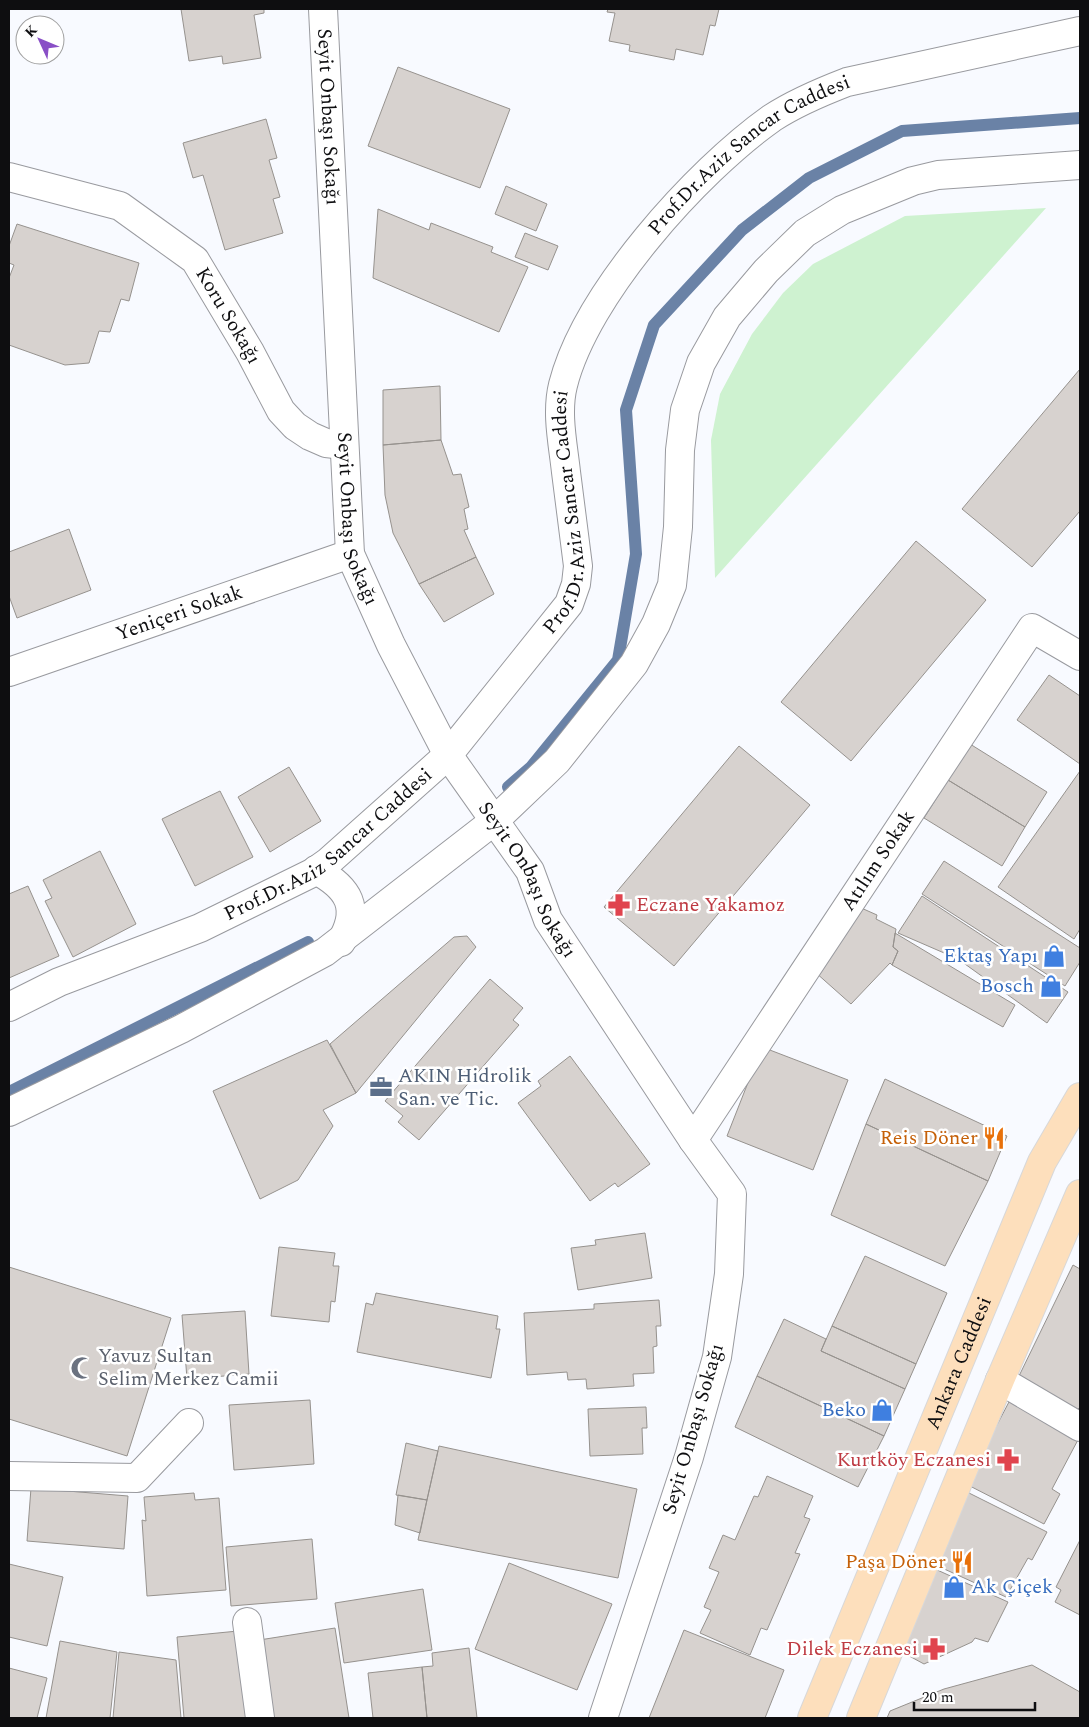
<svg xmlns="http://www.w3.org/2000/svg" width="1089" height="1727" font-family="Spectral,serif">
	<rect width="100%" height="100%" fill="#f8faff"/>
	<!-- green -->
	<path fill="#cef2d0" d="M1046 208 715 578 711 440 720 394 752 334 783 293 813 264 905 216Z"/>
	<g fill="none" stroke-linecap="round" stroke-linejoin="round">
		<!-- stream -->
		<path stroke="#6a82a6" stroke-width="12" d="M508 787 531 767 618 660 636 554 626 410 654 325 742 230 809 178 902 131 1080 118
			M9 1092 308 942"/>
	</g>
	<!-- building -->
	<path fill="#d7d2cf" stroke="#96928e" d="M181 9H264V13L254 15 261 58 223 64 222 56 189 61Z
		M608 9H719L715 26 710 25 703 55 676 49 674 60 629 51 630 45 609 41 615 13 607 12Z
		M398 67 510 109 480 188 368 146Z
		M266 119 277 158 269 160 280 197 273 199 283 233 225 250 203 175 193 178 183 143Z
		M506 186 547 204 536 231 495 214Z
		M378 209 429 230 431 223 493 247 491 252 528 267 499 332 373 278Z
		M17 224 139 263 129 301 121 299 110 332 99 331 89 363 65 365 9 345V278L14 265 9 263V246Z
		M525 233 558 246 548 270 515 257Z
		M1080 369V511L1032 567 962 509Z
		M440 386 441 440 383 445V390Z
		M441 440 453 475 461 474 469 507 464 509 468 529 464 530 476 557 419 584 393 533 385 495 383 445Z
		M69 529 91 590 17 618 9 596V552Z
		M916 541 986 600 851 761 781 702Z
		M476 557 494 594 444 622 419 584Z
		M1049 675 1080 696V764L1017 720Z
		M970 744 1047 792 1025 827 948 780Z
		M739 746 810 805 674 966 604 907Z
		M289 767 321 821 270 852 238 797Z
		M1080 771V929L1074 939 998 887Z
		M948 780 1025 827 1002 866 924 818Z
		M220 791 253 857 195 886 162 819Z
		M100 851 136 924 73 957 45 901 52 898 43 880Z
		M944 861 1080 948V962L1065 986 922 894Z
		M28 886 59 956 9 978V894Z
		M922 896 1068 992 1047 1023 958 959 898 933Z
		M859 907 877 915 876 919 896 929 893 947 898 951 892 965 890 963 851 1004 815 972Z
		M895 933 1015 1005 1003 1027 892 965 898 951 893 947Z
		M467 936 476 947 356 1093 330 1044 454 937Z
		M490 979 523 1008 513 1020 519 1025 419 1140 398 1122 403 1116 385 1101Z
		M327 1040 356 1093 323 1110 333 1126 298 1180 260 1199 213 1091Z
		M762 1047 848 1080 813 1170 727 1136Z
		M570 1056 650 1164 618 1187 615 1183 590 1201 518 1103 541 1086 538 1081Z
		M885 1079 1007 1136 988 1181 866 1124Z
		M866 1124 988 1181 945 1266 831 1215Z
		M645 1233 652 1278 578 1290 571 1248 596 1245 595 1240Z
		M279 1247 335 1253 333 1266H339L335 1302 331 1301 329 1322 271 1316Z
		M865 1256 947 1293 916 1364 832 1326Z
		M1073 1265 1080 1269V1407L1077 1410 1019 1376Z
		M9 1267 171 1318 127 1456 9 1419Z
		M376 1293 498 1316 496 1329H500L491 1378 357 1352 366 1303 373 1305Z
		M659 1300 661 1326H656L657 1346 653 1347 654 1373 633 1374 634 1386 587 1389 586 1379 568 1380 567 1372 527 1375 524 1313 594 1309V1304Z
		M245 1311 249 1374 187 1379 182 1315Z
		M784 1319 826 1339 821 1351 905 1389 884 1436 757 1376Z
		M832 1326 916 1364 905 1389 821 1351Z
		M757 1376 884 1436 858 1487 735 1427Z
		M310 1400 314 1464 234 1470 229 1405Z
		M1010 1400 1080 1436 1052 1489 1060 1494 1044 1524 966 1484Z
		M646 1407 647 1428H642L643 1454 590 1456 588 1409Z
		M406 1443 438 1451 427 1500 396 1495Z
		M439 1446 637 1489 618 1578 418 1540Z
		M767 1476 813 1496 804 1517 810 1519 795 1553 800 1554 767 1630 761 1628 750 1655 700 1633 711 1610 704 1607 719 1572 709 1568 723 1535 735 1540 754 1496 758 1497Z
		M31 1488 128 1496 124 1549 27 1541Z
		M965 1491 1047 1532 1032 1560 1028 1558 1006 1597 931 1563Z
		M194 1493 195 1500 219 1498 226 1590 147 1596 142 1520 146 1521 144 1497Z
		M398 1495 427 1500 420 1533 395 1525Z
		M312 1539 317 1599 231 1606 226 1547Z
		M1080 1540V1615L1055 1602 1061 1590 1056 1587Z
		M509 1563 612 1604 577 1690 475 1649Z
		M9 1564 63 1577 47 1646 9 1637Z
		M935 1569 1008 1602 988 1642 975 1638 972 1642 924 1664 900 1651Z
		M423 1589 432 1650 344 1663 335 1603Z
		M335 1628 349 1718H265L253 1641Z
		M684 1630 784 1670 765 1718H649Z
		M238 1631 243 1695 249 1698 251 1718H184L177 1637Z
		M60 1641 117 1652 110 1718H46Z
		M469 1648 477 1718H427L422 1667 433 1666 432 1653Z
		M119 1652 176 1660 181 1718H113Z
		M1032 1665 1080 1692V1718H887L890 1711 944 1689Z
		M422 1667 427 1718H373L368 1673Z
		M9 1668 47 1678 37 1718H9Z"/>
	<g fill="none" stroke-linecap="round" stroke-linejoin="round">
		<defs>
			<g id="minor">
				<path id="s1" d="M323 9 350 554 391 645 448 755 530 871 548 920 693 1140 732 1194 729 1274 717 1357 689 1457 603 1718"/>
				<path id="s2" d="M9 177 120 206 195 260 250 352 281 411 295 426 310 436 326 443 344 445"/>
				<path id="s3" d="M9 672 350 554"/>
				<path d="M316 870C349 888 361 908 341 942"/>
				<path id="s4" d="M9 1007 59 982 200 928 314 872 328 862 448 755 569 604 576 584 578 566C574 534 570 503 566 472 563 444 556 413 563 385 586 294 696 172 772 118 795 103 821 92 847 82L1080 31"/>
				<path d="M9 1112 181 1029 325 952 494 821 557 761 634 664 656 624 672 585 678 527 680 450 685 410 701 363 727 317 766 271 805 233 842 210 913 181 938 175 1080 165"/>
				<path id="s5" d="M693 1140 1032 628 1080 656"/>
				<path d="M1000 1380 1080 1427"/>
				<path d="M9 1476 137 1478 189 1423"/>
				<path d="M247 1622 260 1718"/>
			</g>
			<g id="major">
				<path id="s6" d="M812 1718 1042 1162 1080 1097"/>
				<path d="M861 1718 1000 1380 1080 1194"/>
			</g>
		</defs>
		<!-- minor casing -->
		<use href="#minor" stroke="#999a9f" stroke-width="30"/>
		<!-- major casing -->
		<use href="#major" stroke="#d8d8d9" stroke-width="30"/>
		<!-- minor -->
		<use href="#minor" stroke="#fff" stroke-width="28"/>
		<!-- major -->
		<use href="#major" stroke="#fddfbc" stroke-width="28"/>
	</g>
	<!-- icons -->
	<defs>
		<symbol id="pharmacy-bare" viewBox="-9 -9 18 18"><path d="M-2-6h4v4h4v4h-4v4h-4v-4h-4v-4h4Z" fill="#e0444e" stroke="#fff" stroke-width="2.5" paint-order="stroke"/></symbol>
		<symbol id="shop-bare" viewBox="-9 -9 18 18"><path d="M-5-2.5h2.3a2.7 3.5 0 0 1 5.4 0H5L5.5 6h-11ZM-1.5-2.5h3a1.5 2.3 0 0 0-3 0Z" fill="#3f7fe0" stroke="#fff" stroke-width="2.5" paint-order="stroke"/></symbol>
		<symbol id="office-bare" viewBox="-9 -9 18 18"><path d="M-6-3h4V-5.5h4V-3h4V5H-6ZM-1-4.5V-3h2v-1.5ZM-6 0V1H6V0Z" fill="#5c6f8a" stroke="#fff" stroke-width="2.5" paint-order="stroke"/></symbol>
		<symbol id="restaurant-bare" viewBox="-9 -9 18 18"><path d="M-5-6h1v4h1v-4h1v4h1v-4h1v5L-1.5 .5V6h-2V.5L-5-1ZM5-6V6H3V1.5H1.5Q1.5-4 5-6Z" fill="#e8710a" stroke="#fff" stroke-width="2.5" paint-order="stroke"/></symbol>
		<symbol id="mosque-bare" viewBox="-9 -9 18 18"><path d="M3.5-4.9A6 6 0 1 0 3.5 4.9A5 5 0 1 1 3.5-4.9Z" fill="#6b7280" stroke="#fff" stroke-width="2.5" paint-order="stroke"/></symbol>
	</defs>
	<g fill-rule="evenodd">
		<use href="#pharmacy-bare" x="603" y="889" width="32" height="32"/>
		<use href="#shop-bare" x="1038" y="940" width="32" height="32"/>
		<use href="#shop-bare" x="1035" y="970" width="32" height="32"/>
		<use href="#office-bare" x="365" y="1071" width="32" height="32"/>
		<use href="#restaurant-bare" x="978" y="1122" width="32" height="32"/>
		<use href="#mosque-bare" x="66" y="1352" width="32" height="32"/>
		<use href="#shop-bare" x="866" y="1394" width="32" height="32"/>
		<use href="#pharmacy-bare" x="992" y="1444" width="32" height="32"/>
		<use href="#restaurant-bare" x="946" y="1546" width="32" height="32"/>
		<use href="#shop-bare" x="938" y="1571" width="32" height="32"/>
		<use href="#pharmacy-bare" x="918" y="1633" width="32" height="32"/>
	</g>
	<g text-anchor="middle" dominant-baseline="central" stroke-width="5" stroke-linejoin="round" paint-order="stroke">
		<!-- street labels -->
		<g font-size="20" fill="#0e0e10" stroke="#fff">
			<text stroke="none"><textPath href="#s1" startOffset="108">Seyit Onbaşı Sokağı</textPath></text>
			<text stroke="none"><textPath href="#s4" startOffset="1231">Prof.Dr.Aziz Sancar Caddesi</textPath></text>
			<text stroke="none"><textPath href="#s2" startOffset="272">Koru Sokağı</textPath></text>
			<text stroke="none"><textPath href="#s4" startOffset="796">Prof.Dr.Aziz Sancar Caddesi</textPath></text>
			<text stroke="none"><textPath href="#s1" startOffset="512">Seyit Onbaşı Sokağı</textPath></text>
			<text stroke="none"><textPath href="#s3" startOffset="180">Yeniçeri Sokak</textPath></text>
			<text stroke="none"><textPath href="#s4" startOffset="361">Prof.Dr.Aziz Sancar Caddesi</textPath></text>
			<text stroke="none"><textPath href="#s5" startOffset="335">Atılım Sokak</textPath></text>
			<text stroke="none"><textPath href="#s1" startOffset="918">Seyit Onbaşı Sokağı</textPath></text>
			<text stroke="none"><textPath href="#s6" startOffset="384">Ankara Caddesi</textPath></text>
			<text transform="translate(693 1429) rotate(-74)">Seyit Onbaşı Sokağı</text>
		</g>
		<!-- health labels -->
		<g font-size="20" fill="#be3a42" stroke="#fff" text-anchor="end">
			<text x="636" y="905" text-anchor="start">Eczane Yakamoz</text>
			<text x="991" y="1460">Kurtköy Eczanesi</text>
			<text x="918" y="1649">Dilek Eczanesi</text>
		</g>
		<!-- shop labels -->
		<g font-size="20" fill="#366cbe" stroke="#fff" text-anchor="end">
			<text x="1038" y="956">Ektaş Yapı</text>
			<text x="1034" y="986">Bosch</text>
			<text x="866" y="1410">Beko</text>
			<text x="971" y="1587" text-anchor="start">Ak Çiçek</text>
		</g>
		<!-- service labels -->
		<g font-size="20" fill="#4e5e75" stroke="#fff" text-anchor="start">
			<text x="398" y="1076">AKIN Hidrolik<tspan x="398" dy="23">San. ve Tic.</tspan></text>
		</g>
		<!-- food labels -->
		<g font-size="20" fill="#c56008" stroke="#fff" text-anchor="end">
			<text x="978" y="1138">Reis Döner</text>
			<text x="946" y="1562">Paşa Döner</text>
		</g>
		<!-- worship labels -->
		<g font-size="20" fill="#5b616d" stroke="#fff" text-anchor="start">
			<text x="98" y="1356">Yavuz Sultan<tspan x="98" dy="23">Selim Merkez Camii</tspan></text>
		</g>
	</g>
	<!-- border -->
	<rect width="1089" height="1727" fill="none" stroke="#0e0e10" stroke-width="20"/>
	<!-- north arrow -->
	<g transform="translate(40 40) rotate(314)"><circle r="24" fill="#ffffff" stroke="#9f9f9f"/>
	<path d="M0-4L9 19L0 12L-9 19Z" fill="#894fc6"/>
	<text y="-8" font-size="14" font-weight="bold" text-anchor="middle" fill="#0e0e10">K</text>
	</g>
	<!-- scale -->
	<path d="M914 1702v8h121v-8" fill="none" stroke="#0e0e10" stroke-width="2.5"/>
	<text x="922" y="1702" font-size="15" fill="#0e0e10" stroke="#ffffff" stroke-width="4" paint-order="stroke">20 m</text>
</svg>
